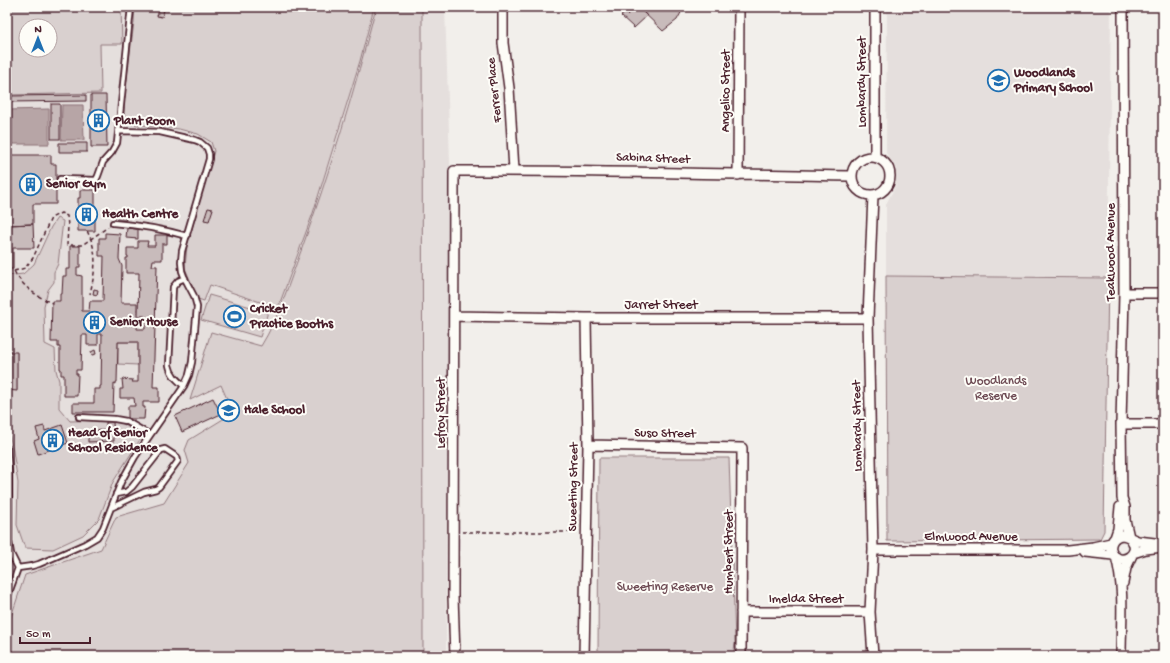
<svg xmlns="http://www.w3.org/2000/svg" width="1170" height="663" font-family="'Gochi Hand',sans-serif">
	<rect width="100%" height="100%" fill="#f2efeb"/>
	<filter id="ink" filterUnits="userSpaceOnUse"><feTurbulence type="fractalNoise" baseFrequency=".025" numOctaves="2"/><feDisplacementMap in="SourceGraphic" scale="8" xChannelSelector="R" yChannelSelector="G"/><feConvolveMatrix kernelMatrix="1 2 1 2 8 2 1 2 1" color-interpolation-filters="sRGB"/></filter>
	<g filter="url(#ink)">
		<!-- built -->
		<path fill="#e5dfdd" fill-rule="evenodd" d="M7 7H445L450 163 446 656H7ZM26 26H50V50H26Z
			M887 7H1111L1108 278 886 276V204L896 185V167L886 153Z"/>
		<!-- green -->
		<path fill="#d9d0cf" stroke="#92787d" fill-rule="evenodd" d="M7 7H121L122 44H100L101 93 7 95ZM26 26H50V50H26Z
			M135 7H374L360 61 313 213 278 308 210 285 204 301 198 299 185 268 187 246 214 151 211 142 198 134 179 129 130 124 124 114V101L134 22Z
			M376 7H422L423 656H7V629L25 575 101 549 116 517 164 503 189 463 185 450 189 440 233 413 221 385 190 400 211 332 261 346C279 317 289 283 301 251 330 171 355 89 376 7Z
			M57 218 63 221 58 264 54 272V282L48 290 44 306 45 344 55 349 56 370 59 381V408L70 421C83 421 109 418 121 423 128 426 135 433 141 438L113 482 99 519 83 535 53 549 25 548 17 525 18 483 13 451 9 433 7 431V390H17V353L7 352V276L23 274 34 264 51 227Z
			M886 276 1108 278 1104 531 1100 539 887 541Z
			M209 295 268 312 260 337 201 320Z
			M118 342H138V365L118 364Z
			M599 458H729L735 643 733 656H598Z"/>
		<!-- water -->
		<path fill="#b7a5a6" stroke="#8b6f75" d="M62 105H83L84 140H61Z
			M49 109V144H7V110Z"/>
		<!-- building -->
		<path fill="#c8bbbb" stroke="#4a1f2b" d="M160 7H165L162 17 157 16Z
			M636 7H638L647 16 634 28 621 16 625 13 627 15Z
			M638 7H684L677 20 663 31Z
			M86 95V101L7 102V96Z
			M91 95H106L107 147H91Z
			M51 104H60V139H51Z
			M59 143H87V152H59Z
			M7 155H51V164H56V204H33V224L7 225Z
			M80 190H95V231H78V198H80Z
			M208 208 213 209 209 221 204 220Z
			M115 212H126V220H115Z
			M33 224 34 248H13V269H7V225Z
			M127 228 138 229V239L126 238Z
			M105 233 120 234 119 259 122 266 121 303H137V329H145V316H138L139 273H126V258H128V256H127V248H138V241H148L147 246H155V235H167V244H162V260H153L152 266H157L153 387H159V402H143V407H145L144 419H128V406H135L134 398H120V389H123L122 379 133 380 132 382H138V342H118L117 382H116V384L114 383 113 412H73V403H94V389H100V386H101L102 334H98V345H87V335H82L81 370H76V374H78L77 396H64V375H61V369H60V347H58V342H51L52 301H60V294H62L63 276H66V269H70V246H80V267H77V275L82 276V311H89L90 301H103L104 256H99V238H105Z
			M94 289 98 290 97 295 93 294Z
			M95 350 96 354 92 355 91 352Z
			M7 352H17V391L7 390Z
			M213 398 221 414 182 432 175 416Z
			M106 422H113L114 441 88 442V431L106 430Z
			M62 425 68 443 38 454 34 441 39 439 36 428 44 426 45 431Z"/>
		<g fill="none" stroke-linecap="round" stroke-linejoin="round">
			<defs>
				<path id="service" d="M60 179 96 180 98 176 103 162 112 152 117 143 131 7
					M113 223C138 225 162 229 187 236
					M184 386C177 380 171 375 169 365L173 287 178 281 185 278
					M79 417 115 419 126 421 150 435
					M7 448 9 472V542L11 554 18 568
					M111 508 144 492 156 489 159 487 178 461 177 457 165 449 161 450 132 487 126 492 116 494
					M7 598 18 568 32 566 39 564 85 544 97 537 103 528 121 482 135 457 184 386 189 375 192 362 197 307 194 296 185 279 182 271 181 262 182 251 209 159V154L207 148 200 142 195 140 160 132 119 131"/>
				<path id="minor" d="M503 7V43L509 88 514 170
					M1123 7 1124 293 1121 424 1122 498 1125 507V520L1129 537
					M875 157V7
					M852 176a19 19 0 1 1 38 0a19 19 0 1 1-38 0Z
					M738 175 739 7
					M873 195 868 318 873 550 870 612 873 656
					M1124 293H1163
					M454 316 586 318H868
					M1121 424H1163
					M588 445 742 448 741 656
					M1115 538 1118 529 1120 507
					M1131 539C1143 555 1119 567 1112 553 1108 544 1114 535 1123 535 1129 536 1133 540 1138 541 1146 542 1155 543 1163 544
					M873 550H1068L1093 547 1111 543
					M1085 552 1113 555
					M1133 553 1146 549 1162 547
					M1116 557C1125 589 1121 623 1121 656
					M1123 583 1126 568 1132 555
					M741 612H870
					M455 656 453 596 454 171C586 170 719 174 851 176
					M584 656 588 445 586 318"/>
			</defs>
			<!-- service casing -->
			<use href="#service" stroke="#4a1f2b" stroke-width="8"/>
			<!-- minor casing -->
			<use href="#minor" stroke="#4a1f2b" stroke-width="12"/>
			<!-- path -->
			<path stroke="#4a1f2b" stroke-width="1.5" stroke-dasharray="4 3" stroke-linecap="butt" d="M87 231C99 253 95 271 90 294
				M7 271H14L25 268 33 258 51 218 61 213 67 216 68 226 67 245H82L108 227
				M14 271C23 287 36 296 52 303
				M462 532H576"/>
			<!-- service -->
			<use href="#service" stroke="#fdfcf7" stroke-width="4.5"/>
			<!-- minor -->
			<use href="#minor" stroke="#fdfcf7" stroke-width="9"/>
		</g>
	</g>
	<!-- icons -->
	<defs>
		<symbol id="school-ring" viewBox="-11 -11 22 22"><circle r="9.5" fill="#fdfcf7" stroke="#1f6fb2" stroke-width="1.5"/><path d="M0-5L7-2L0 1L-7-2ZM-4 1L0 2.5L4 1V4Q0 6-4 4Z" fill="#1f6fb2"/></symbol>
		<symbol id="building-ring" viewBox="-11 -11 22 22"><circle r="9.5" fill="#fdfcf7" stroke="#1f6fb2" stroke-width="1.5"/><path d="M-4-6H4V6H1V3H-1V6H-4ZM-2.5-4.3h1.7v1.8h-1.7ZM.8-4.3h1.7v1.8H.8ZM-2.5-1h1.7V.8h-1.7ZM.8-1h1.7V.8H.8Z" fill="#1f6fb2"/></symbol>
		<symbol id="stadium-ring" viewBox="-11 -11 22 22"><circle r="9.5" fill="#fdfcf7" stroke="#1f6fb2" stroke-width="1.5"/><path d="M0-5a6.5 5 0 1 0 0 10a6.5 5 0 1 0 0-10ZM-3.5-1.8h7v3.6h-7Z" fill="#1f6fb2"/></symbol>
	</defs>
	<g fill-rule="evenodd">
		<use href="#school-ring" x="986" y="68" width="25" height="25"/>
		<use href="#building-ring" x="86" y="108" width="25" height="25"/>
		<use href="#building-ring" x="18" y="172" width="25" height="25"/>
		<use href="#building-ring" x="74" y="202" width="25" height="25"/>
		<use href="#stadium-ring" x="222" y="304" width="25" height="25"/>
		<use href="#building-ring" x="82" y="310" width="25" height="25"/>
		<use href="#school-ring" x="216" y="398" width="25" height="25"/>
		<use href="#building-ring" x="40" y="428" width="25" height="25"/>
	</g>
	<g text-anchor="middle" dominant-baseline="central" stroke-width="4" stroke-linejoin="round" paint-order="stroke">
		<!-- poi labels -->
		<g font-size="13" font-weight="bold" fill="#4a1f2b" stroke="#fdfcf7" text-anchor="start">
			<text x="1014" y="73">Woodlands<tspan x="1014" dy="15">Primary School</tspan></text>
			<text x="114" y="121">Plant Room</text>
			<text x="46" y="184">Senior Gym</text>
			<text x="102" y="214">Health Centre</text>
			<text x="250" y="309">Cricket<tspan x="250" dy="15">Practice Booths</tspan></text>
			<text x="110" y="322">Senior House</text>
			<text x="244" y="410">Hale School</text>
			<text x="68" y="433">Head of Senior<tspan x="68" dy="15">School Residence</tspan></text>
		</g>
		<!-- street labels -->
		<g font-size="13" fill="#4a1f2b" stroke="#fdfcf7">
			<text transform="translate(862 82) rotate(-90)">Lombardy Street</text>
			<text transform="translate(495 90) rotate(-96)">Ferrer Place</text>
			<text transform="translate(726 91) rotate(-90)">Angelico Street</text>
			<text transform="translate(653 159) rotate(2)">Sabina Street</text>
			<text transform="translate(1111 252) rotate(-90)">Teakwood Avenue</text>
			<text x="661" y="305">Jarret Street</text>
			<text transform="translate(441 413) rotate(-90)">Lefroy Street</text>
			<text transform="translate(858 426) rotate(-91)">Lombardy Street</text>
			<text transform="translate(665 434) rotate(1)">Suso Street</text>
			<text transform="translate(574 487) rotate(-89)">Sweeting Street</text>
			<text x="971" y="537">Elmwood Avenue</text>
			<text transform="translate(729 552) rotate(-90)">Humbert Street</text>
			<text x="806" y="599">Imelda Street</text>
		</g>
		<!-- park labels -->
		<g font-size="13" fill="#6e4b54" stroke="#fdfcf7">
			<text x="996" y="381">Woodlands<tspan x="996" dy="15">Reserve</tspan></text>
			<text x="665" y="587">Sweeting Reserve</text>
		</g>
	</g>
	<!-- margin -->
	<rect width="1170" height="663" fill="none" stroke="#fdfcf7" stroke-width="24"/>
	<rect x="12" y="12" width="1146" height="639" fill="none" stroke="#4a1f2b" stroke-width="1.5" filter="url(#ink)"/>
	<!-- north arrow -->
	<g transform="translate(38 38)"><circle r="19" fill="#fdfcf7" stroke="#b5a4a5"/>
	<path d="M0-3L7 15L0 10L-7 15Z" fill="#1f6fb2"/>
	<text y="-6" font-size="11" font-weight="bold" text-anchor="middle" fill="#4a1f2b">N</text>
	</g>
	<!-- scale -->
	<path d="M20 637v6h70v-6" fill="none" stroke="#4a1f2b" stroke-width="2"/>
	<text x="26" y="637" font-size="12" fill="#4a1f2b" stroke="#fdfcf7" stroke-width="3" paint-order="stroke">50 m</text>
</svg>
